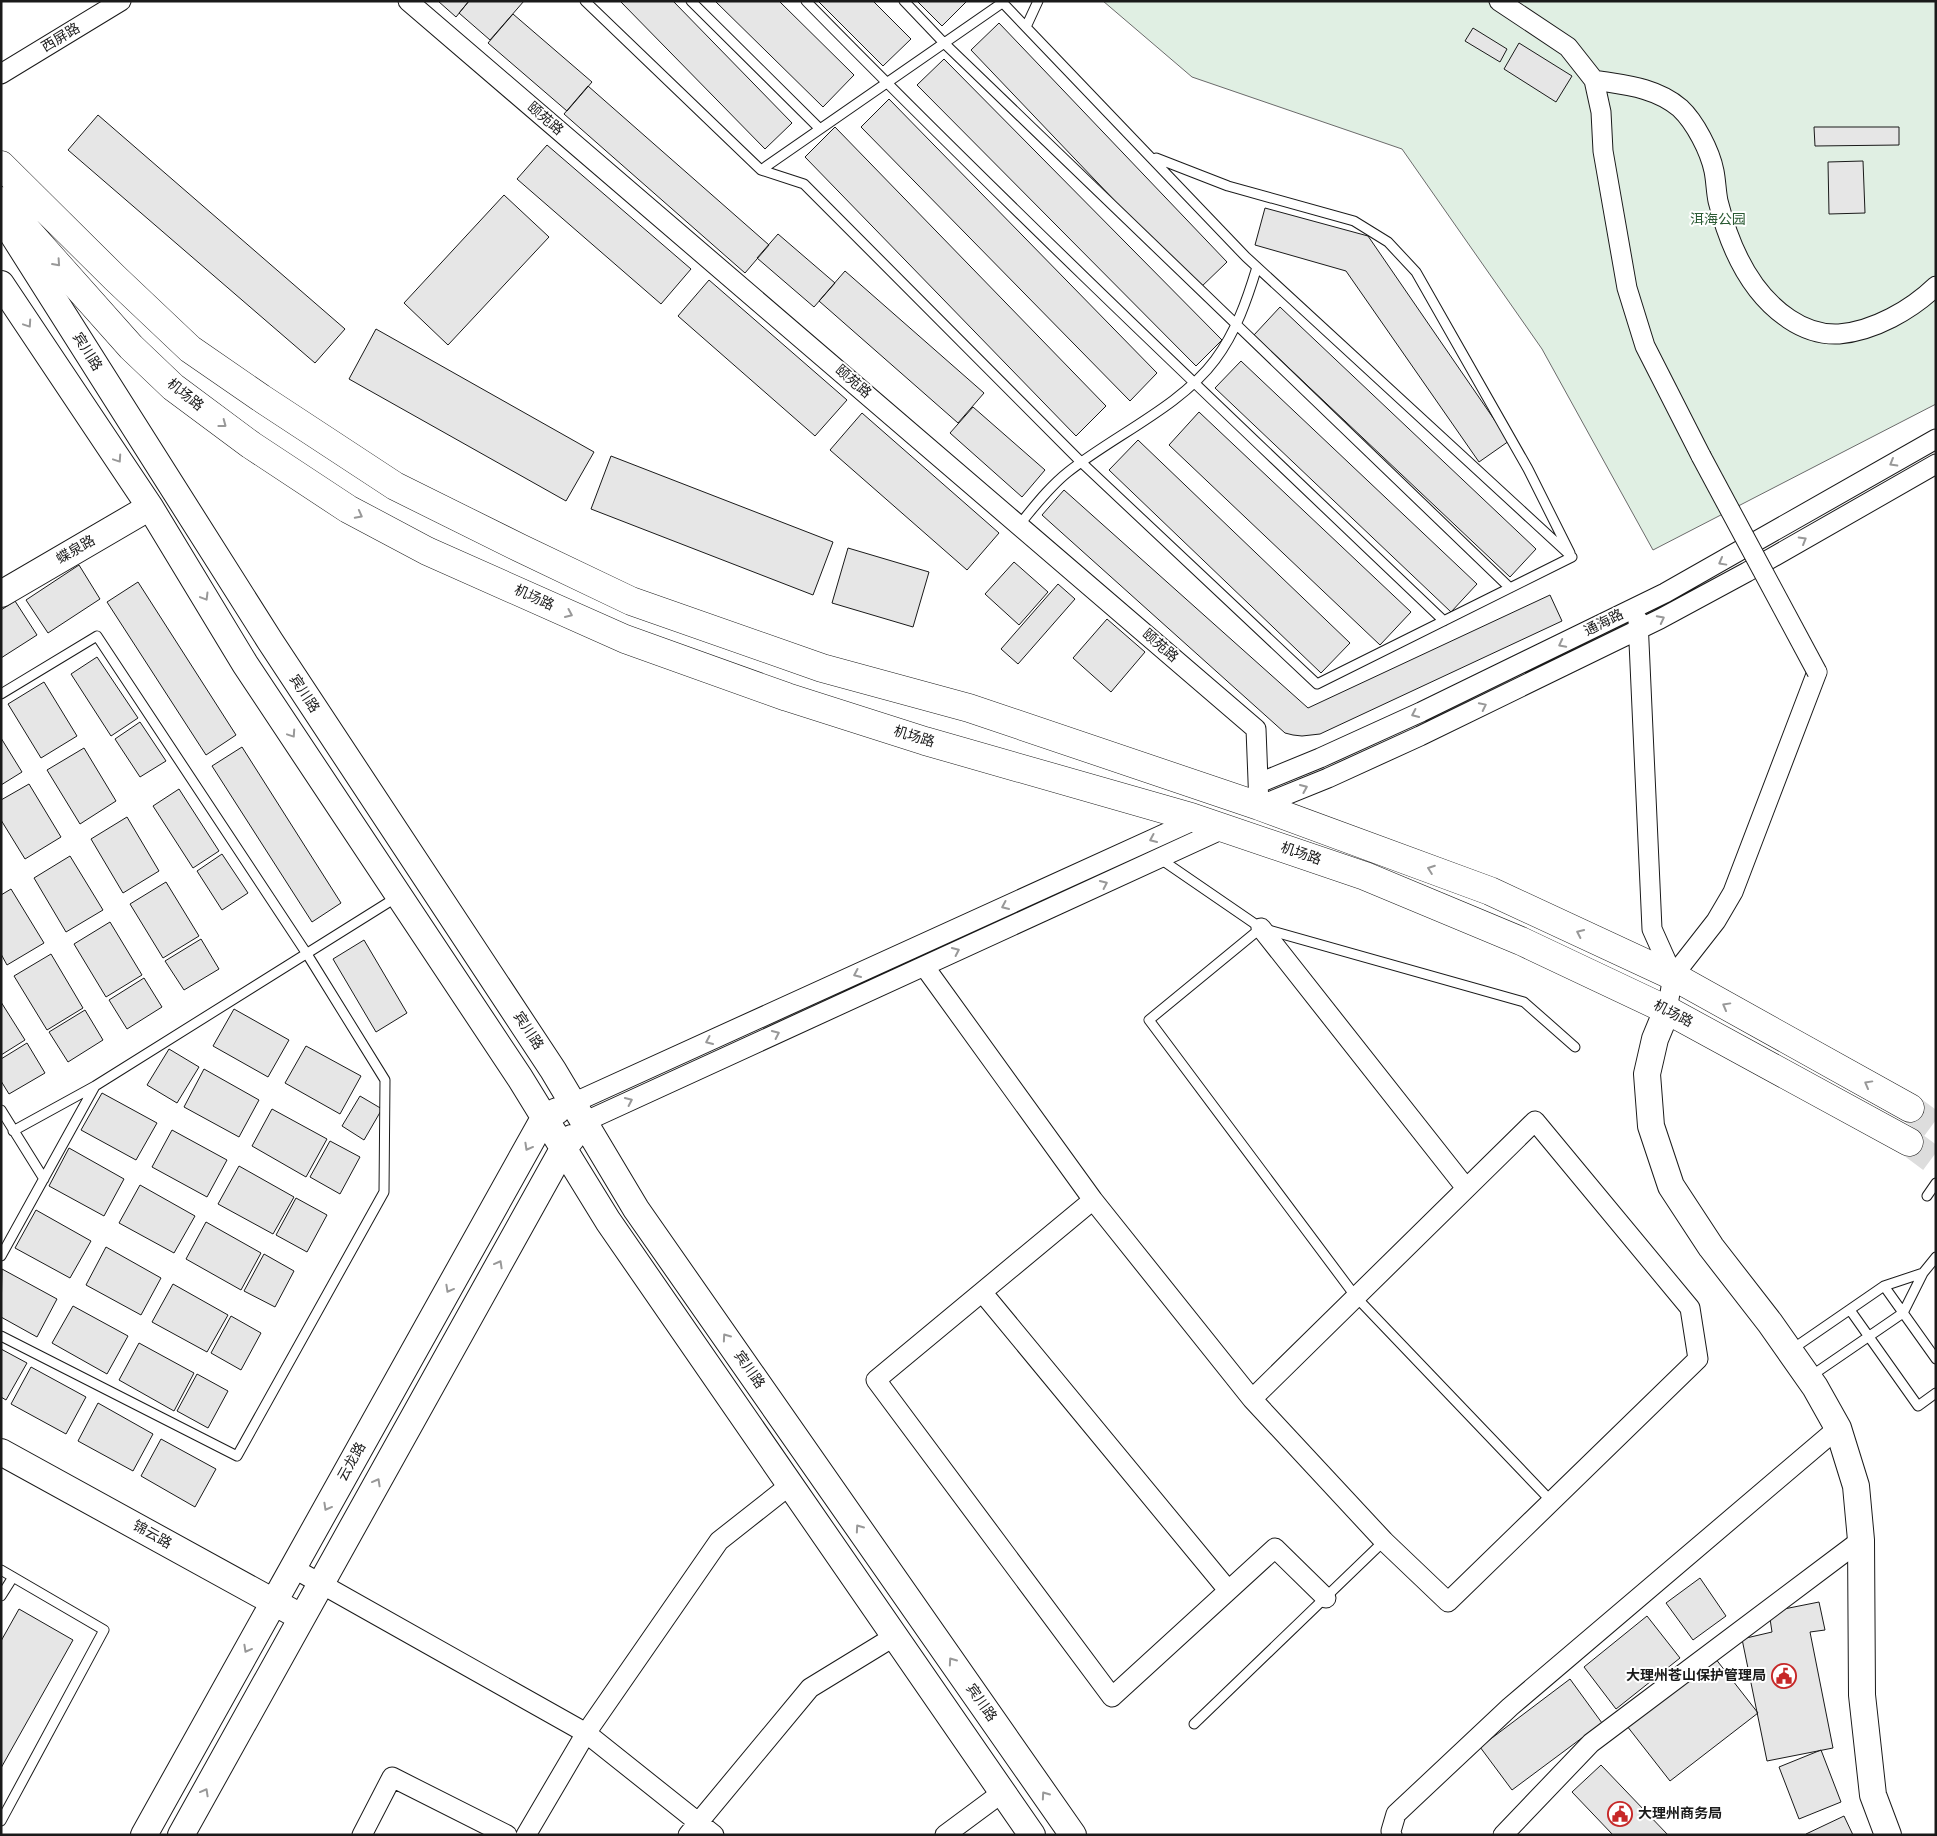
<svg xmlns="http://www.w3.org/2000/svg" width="1937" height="1836" font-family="'Source Sans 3','Noto Sans SC',sans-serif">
	<rect width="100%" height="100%" fill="#fff"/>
	<!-- green -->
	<path fill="#e0efe3" stroke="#6a6a6a" d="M1103 1H1936V404L1653 550 1542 349 1402 149 1192 77Z"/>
	<!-- building -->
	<path fill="#e6e6e6" stroke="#1a1a1a" d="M438 1H469L456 17Z
		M469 1H524L490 40 459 13Z
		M620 1H673L792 123 765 149Z
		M715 1H779L854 75 823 107Z
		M818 1H873L911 39 883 66Z
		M917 1H967L942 26Z
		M513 14 592 82 567 111 488 43Z
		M999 23 1227 262 1199 289 971 50Z
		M1473 28 1507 49 1500 62 1465 41Z
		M1519 43 1572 76 1556 102 1504 69Z
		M944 59 1222 340 1196 366 917 85Z
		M588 86 769 245 745 273 564 114Z
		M889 99 1157 373 1130 401 861 127Z
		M98 115 345 329 315 363 68 150Z
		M835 127 1106 406 1076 436 805 157Z
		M1814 127H1899V145L1815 146Z
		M547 145 691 269 661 304 517 179Z
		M1863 161 1865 213 1829 214 1828 162Z
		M504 195 549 237 448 345 404 303Z
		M1265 208 1368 236 1509 441 1479 462 1346 271 1255 245Z
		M778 234 835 283 814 307 757 258Z
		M845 271 984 393 958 423 819 301Z
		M709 280 847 400 815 436 678 316Z
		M1280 307 1536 549 1510 577 1254 335Z
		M376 329 594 452 566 501 349 379Z
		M1241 361 1477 584 1451 612 1215 388Z
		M973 407 1045 470 1022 497 950 433Z
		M1199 412 1411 612 1380 645 1169 445Z
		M862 413 999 533 967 570 830 450Z
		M1138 440 1350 643 1321 673 1109 470Z
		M611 456 833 542 813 595 591 509Z
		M1064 490 1308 708 1550 595 1562 621 1320 734 1302 736 1293 735 1285 733 1042 515Z
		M848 548 929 572 913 627 832 603Z
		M1014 562 1048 592 1019 625 985 594Z
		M79 565 100 599 48 633 26 600Z
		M138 582 236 735 206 755 107 602Z
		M1058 584 1075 599 1018 664 1001 649Z
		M15 601 37 635 1 658V610Z
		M1107 619 1145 652 1111 692 1073 658Z
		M97 657 138 718 111 736 71 674Z
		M44 682 77 736 41 758 8 704Z
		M140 722 166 761 140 777 115 739Z
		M1 738 22 772 1 785Z
		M242 747 341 903 312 922 212 766Z
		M84 748 116 801 80 824 47 770Z
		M29 784 61 837 25 859 1 820V800Z
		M179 789 219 851 193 868 153 806Z
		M127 817 159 871 123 893 91 839Z
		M222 854 248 893 222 910 197 871Z
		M70 856 103 910 66 932 34 878Z
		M166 882 199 936 163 958 130 904Z
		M11 889 44 943 7 965 1 954V895Z
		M110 922 142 975 106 997 74 944Z
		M201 939 219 969 184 990 165 961Z
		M364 940 407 1013 376 1032 333 959Z
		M51 954 83 1008 47 1030 14 976Z
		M144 978 162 1007 127 1029 109 1000Z
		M1 1002 25 1040 1 1055Z
		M234 1009 289 1040 268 1077 213 1046Z
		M85 1010 103 1040 68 1062 49 1032Z
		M27 1043 45 1073 9 1094 1 1081V1059Z
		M306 1046 361 1076 340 1114 285 1083Z
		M169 1049 199 1067 177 1103 147 1085Z
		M204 1069 259 1100 239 1137 184 1107Z
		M102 1093 157 1123 136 1160 81 1130Z
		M360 1096 382 1109 364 1140 342 1126Z
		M272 1109 327 1139 306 1177 252 1146Z
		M172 1130 227 1160 207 1197 152 1167Z
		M330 1141 360 1157 340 1194 310 1177Z
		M69 1148 124 1179 104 1216 49 1186Z
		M239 1166 294 1197 273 1234 218 1204Z
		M140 1185 195 1216 174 1253 119 1223Z
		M296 1198 327 1215 307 1252 276 1235Z
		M36 1210 91 1241 70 1278 15 1248Z
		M206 1222 261 1253 241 1290 186 1259Z
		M106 1247 161 1278 141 1315 86 1285Z
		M264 1254 294 1271 275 1307 244 1291Z
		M2 1269 57 1299 37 1337 1 1317Z
		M173 1284 228 1315 207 1352 152 1322Z
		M73 1306 128 1336 107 1374 52 1343Z
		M231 1316 261 1333 241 1370 211 1353Z
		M139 1343 194 1373 174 1411 119 1380Z
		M1 1349 27 1363 6 1400 1 1397Z
		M31 1367 86 1397 66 1434 11 1404Z
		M197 1374 228 1391 208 1428 177 1411Z
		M98 1403 153 1434 133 1471 78 1441Z
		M161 1439 216 1469 195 1507 141 1476Z
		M1700 1578 1726 1616 1693 1640 1666 1603Z
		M1819 1602 1825 1630 1810 1632 1833 1748 1767 1761 1742 1639 1772 1632 1769 1612Z
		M19 1609 73 1640 1 1768V1641Z
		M1647 1616 1680 1658 1616 1709 1584 1667Z
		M1715 1658 1758 1713 1670 1781 1627 1726Z
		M1570 1679 1602 1723 1512 1790 1480 1747Z
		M1821 1750 1841 1802 1799 1819 1779 1767Z
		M1601 1765 1668 1835H1613L1572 1792Z
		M1844 1816 1853 1835H1807L1806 1834Z"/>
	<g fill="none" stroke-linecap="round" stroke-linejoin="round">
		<!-- primary-tunnel -->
		<path stroke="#ddd" stroke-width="28" stroke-dasharray="28 14" stroke-linecap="butt" d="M1910 1108 1936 1127
			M1909 1142 1936 1162"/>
		<defs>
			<path id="lane" d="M585 1 761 170 804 184 1081 462 1317 684 1572 557
				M691 1 820 129
				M806 1C1014 213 1229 416 1444 621
				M904 1 944 43 1510 588
				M1001 1 1246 257 1572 557
				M1026 27 1038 1
				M1156 158 1228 186 1354 221 1388 242 1416 272 1528 469 1570 553
				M761 170 1002 3
				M1019 525C1034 507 1049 487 1068 472 1113 436 1181 406 1215 360 1236 332 1247 300 1257 267
				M1 694 97 636 307 954 385 1080 384 1192 237 1456 1 1336
				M1159 858 1261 928
				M1 1110 44 1179
				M13 1131 95 1086 397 897
				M1927 1196 1936 1183
				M1 1256 95 1086
				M1884 1286 1936 1359
				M1850 1310 1918 1406 1936 1393
				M1791 1350 1884 1286 1923 1273 1936 1257
				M1811 1376 1903 1313 1923 1273
				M1552 1502 1356 1297 1149 1020 1261 928 1524 1002 1575 1047
				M1 1570 104 1630 1 1821
				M1 1596 13 1577
				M1194 1724 1384 1541"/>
			<path id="street" d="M408 1 1256 729 1259 806 1328 778 1420 736 1660 619 1747 572 1936 464
				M1499 1 1568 47 1594 80 1601 112 1603 151 1627 288 1645 346 1701 456
				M1 74 121 1
				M1594 80C1624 85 1655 87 1680 108 1695 122 1710 151 1714 171 1716 181 1716 191 1718 201 1729 245 1750 293 1789 319 1804 329 1820 335 1839 334 1874 331 1911 310 1936 286
				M1638 620 1652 929 1673 976
				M1259 783 1320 758 1421 712 1665 593 1936 439
				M1261 928 1466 1188
				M924 966 1093 1200 1252 1399 1384 1541 1448 1602 1698 1359 1690 1308 1535 1121 1252 1399
				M1667 1010 1673 976 1716 921 1733 892 1817 672
				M573 1103 1197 819
				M584 1122 1225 828
				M1093 1200 876 1380 1112 1697 1275 1548 1326 1598
				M982 1292 1228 1590
				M293 1568 586 1733 714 1835
				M362 1835 392 1777 507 1835
				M526 1835 586 1733 719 1541 790 1485
				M688 1835 810 1688 895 1636
				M945 1835 1003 1792
				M1392 1835 1391 1831 1396 1814 1510 1707 1838 1428
				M1503 1835 1591 1743 1861 1540"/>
			<path id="secondary" d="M1 216 270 641 553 1070 636 1209 1073 1835
				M1 284 150 507 245 664 520 1078 608 1221 1032 1835
				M1 594 150 507
				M1667 1010 1655 1039 1647 1074 1651 1126 1671 1186 1711 1247 1770 1323 1815 1387 1838 1428 1856 1486 1861 1540 1862 1695 1873 1795 1888 1835
				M1 1452 290 1611
				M144 1835 544 1118 557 1111
				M181 1835 563 1149 572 1138"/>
			<path id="primary" d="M1 165 115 278 190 349 261 398 395 486 520 548 631 601 822 668 969 708 1259 806 1490 891 1673 976 1910 1108
				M1 201 131 347 173 387 251 445 348 509 427 551 625 639 787 697 925 741 1191 817 1365 876 1521 941 1667 1010 1909 1142"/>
		</defs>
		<!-- lane casing -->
		<use href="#lane" stroke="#1a1a1a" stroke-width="11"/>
		<!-- street casing -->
		<use href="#street" stroke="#1a1a1a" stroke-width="21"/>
		<!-- secondary casing -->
		<use href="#secondary" stroke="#1a1a1a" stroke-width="28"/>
		<!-- primary casing -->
		<use href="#primary" stroke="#1a1a1a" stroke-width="29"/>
		<!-- lane -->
		<use href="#lane" stroke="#fff" stroke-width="9"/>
		<!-- street -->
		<use href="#street" stroke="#fff" stroke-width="19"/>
		<!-- secondary -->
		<use href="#secondary" stroke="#fff" stroke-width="26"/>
		<!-- primary -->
		<use href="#primary" stroke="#fff" stroke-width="28"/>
		<defs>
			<path id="street-bridge" d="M1701 456 1817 672"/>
		</defs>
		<!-- street-bridge casing -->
		<use href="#street-bridge" stroke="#1a1a1a" stroke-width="21" stroke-linecap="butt"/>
		<!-- street-bridge -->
		<use href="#street-bridge" stroke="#fff" stroke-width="19"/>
	</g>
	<!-- one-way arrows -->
	<defs><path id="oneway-chevron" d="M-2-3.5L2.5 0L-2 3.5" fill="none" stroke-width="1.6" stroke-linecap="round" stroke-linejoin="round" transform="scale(1.25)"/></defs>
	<g stroke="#989898">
		<use href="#oneway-chevron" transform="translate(57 263) rotate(48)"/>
		<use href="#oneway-chevron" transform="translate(28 324) rotate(56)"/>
		<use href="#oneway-chevron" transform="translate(223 424) rotate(37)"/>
		<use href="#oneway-chevron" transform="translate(118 459) rotate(56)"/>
		<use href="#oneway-chevron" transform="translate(1893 463) rotate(150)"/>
		<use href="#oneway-chevron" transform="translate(359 515) rotate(28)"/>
		<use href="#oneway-chevron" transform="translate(1803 540) rotate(-30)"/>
		<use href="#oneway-chevron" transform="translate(1722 562) rotate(151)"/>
		<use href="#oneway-chevron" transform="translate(205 597) rotate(59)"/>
		<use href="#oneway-chevron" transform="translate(569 614) rotate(24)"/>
		<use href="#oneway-chevron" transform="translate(1661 619) rotate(-27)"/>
		<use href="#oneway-chevron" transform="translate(1562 644) rotate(153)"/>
		<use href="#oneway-chevron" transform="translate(1483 706) rotate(-26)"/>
		<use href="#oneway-chevron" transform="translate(1415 714) rotate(155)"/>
		<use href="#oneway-chevron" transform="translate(292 734) rotate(56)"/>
		<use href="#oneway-chevron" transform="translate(1304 788) rotate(-23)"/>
		<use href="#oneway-chevron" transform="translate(1153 839) rotate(156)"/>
		<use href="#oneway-chevron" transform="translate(1431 869) rotate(-160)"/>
		<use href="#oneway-chevron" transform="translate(1104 884) rotate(-25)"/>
		<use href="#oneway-chevron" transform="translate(1005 906) rotate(156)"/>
		<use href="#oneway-chevron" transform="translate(1580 933) rotate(-155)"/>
		<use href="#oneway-chevron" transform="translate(956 951) rotate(-25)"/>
		<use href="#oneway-chevron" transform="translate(857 974) rotate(156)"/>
		<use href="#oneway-chevron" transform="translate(1726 1006) rotate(-151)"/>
		<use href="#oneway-chevron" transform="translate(776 1034) rotate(-25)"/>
		<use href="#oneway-chevron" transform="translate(709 1041) rotate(156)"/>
		<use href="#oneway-chevron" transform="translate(1868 1084) rotate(-151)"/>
		<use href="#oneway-chevron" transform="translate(629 1101) rotate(-25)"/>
		<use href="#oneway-chevron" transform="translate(528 1147) rotate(119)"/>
		<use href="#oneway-chevron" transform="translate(499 1264) rotate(-61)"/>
		<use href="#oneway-chevron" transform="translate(449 1289) rotate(119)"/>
		<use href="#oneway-chevron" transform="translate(726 1337) rotate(-125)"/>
		<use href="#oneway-chevron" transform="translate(377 1482) rotate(-61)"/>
		<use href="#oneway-chevron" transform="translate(327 1507) rotate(119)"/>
		<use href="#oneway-chevron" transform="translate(859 1528) rotate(-125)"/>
		<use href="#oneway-chevron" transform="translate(247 1649) rotate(119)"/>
		<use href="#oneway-chevron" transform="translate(952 1661) rotate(-125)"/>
		<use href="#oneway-chevron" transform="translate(205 1792) rotate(-61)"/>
		<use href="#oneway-chevron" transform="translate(1045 1795) rotate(-125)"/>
	</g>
	<!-- icons -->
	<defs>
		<symbol id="civic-ring" viewBox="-11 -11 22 22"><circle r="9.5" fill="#fff" stroke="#c62828" stroke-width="1.5"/><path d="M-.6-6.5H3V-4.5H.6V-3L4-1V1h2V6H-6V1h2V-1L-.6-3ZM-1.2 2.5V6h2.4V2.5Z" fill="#c62828"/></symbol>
	</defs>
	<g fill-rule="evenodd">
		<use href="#civic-ring" x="1770" y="1662" width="28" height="28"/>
		<use href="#civic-ring" x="1606" y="1800" width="28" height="28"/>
	</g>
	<g text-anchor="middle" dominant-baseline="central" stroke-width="4" stroke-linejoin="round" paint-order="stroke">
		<!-- street labels -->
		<g font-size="14" fill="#1a1a1a" stroke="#fff">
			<text transform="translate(61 38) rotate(-31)">西屏路</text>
			<text transform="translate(545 119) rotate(41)">颐苑路</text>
			<text transform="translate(87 352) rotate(58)">宾川路</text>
			<text transform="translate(853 382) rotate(41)">颐苑路</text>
			<text transform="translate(185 395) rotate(39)">机场路</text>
			<text transform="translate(76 550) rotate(-30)">蝶泉路</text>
			<text transform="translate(534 598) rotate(24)">机场路</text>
			<text transform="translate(1604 623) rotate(-27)">通海路</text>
			<text transform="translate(1160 646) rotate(41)">颐苑路</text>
			<text transform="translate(304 694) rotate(57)">宾川路</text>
			<text transform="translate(914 737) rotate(17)">机场路</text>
			<text transform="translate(1301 854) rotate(19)">机场路</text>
			<text transform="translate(1673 1014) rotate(27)">机场路</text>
			<text transform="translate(528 1031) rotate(57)">宾川路</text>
			<text transform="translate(749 1370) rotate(55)">宾川路</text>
			<text transform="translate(352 1462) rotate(-61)">云龙路</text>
			<text transform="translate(152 1535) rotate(29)">锦云路</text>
			<text transform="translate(981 1703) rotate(55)">宾川路</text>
		</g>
		<!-- park labels -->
		<g font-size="14" fill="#2b5a34" stroke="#fff">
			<text x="1718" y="220">洱海公园</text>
		</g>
		<!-- poi labels -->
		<g font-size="14" font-weight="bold" fill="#1a1a1a" stroke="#fff" text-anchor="end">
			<text x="1766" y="1676">大理州苍山保护管理局</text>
			<text x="1638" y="1814" text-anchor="start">大理州商务局</text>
		</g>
	</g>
	<!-- border -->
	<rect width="1937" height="1836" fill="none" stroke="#1a1a1a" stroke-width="5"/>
</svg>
